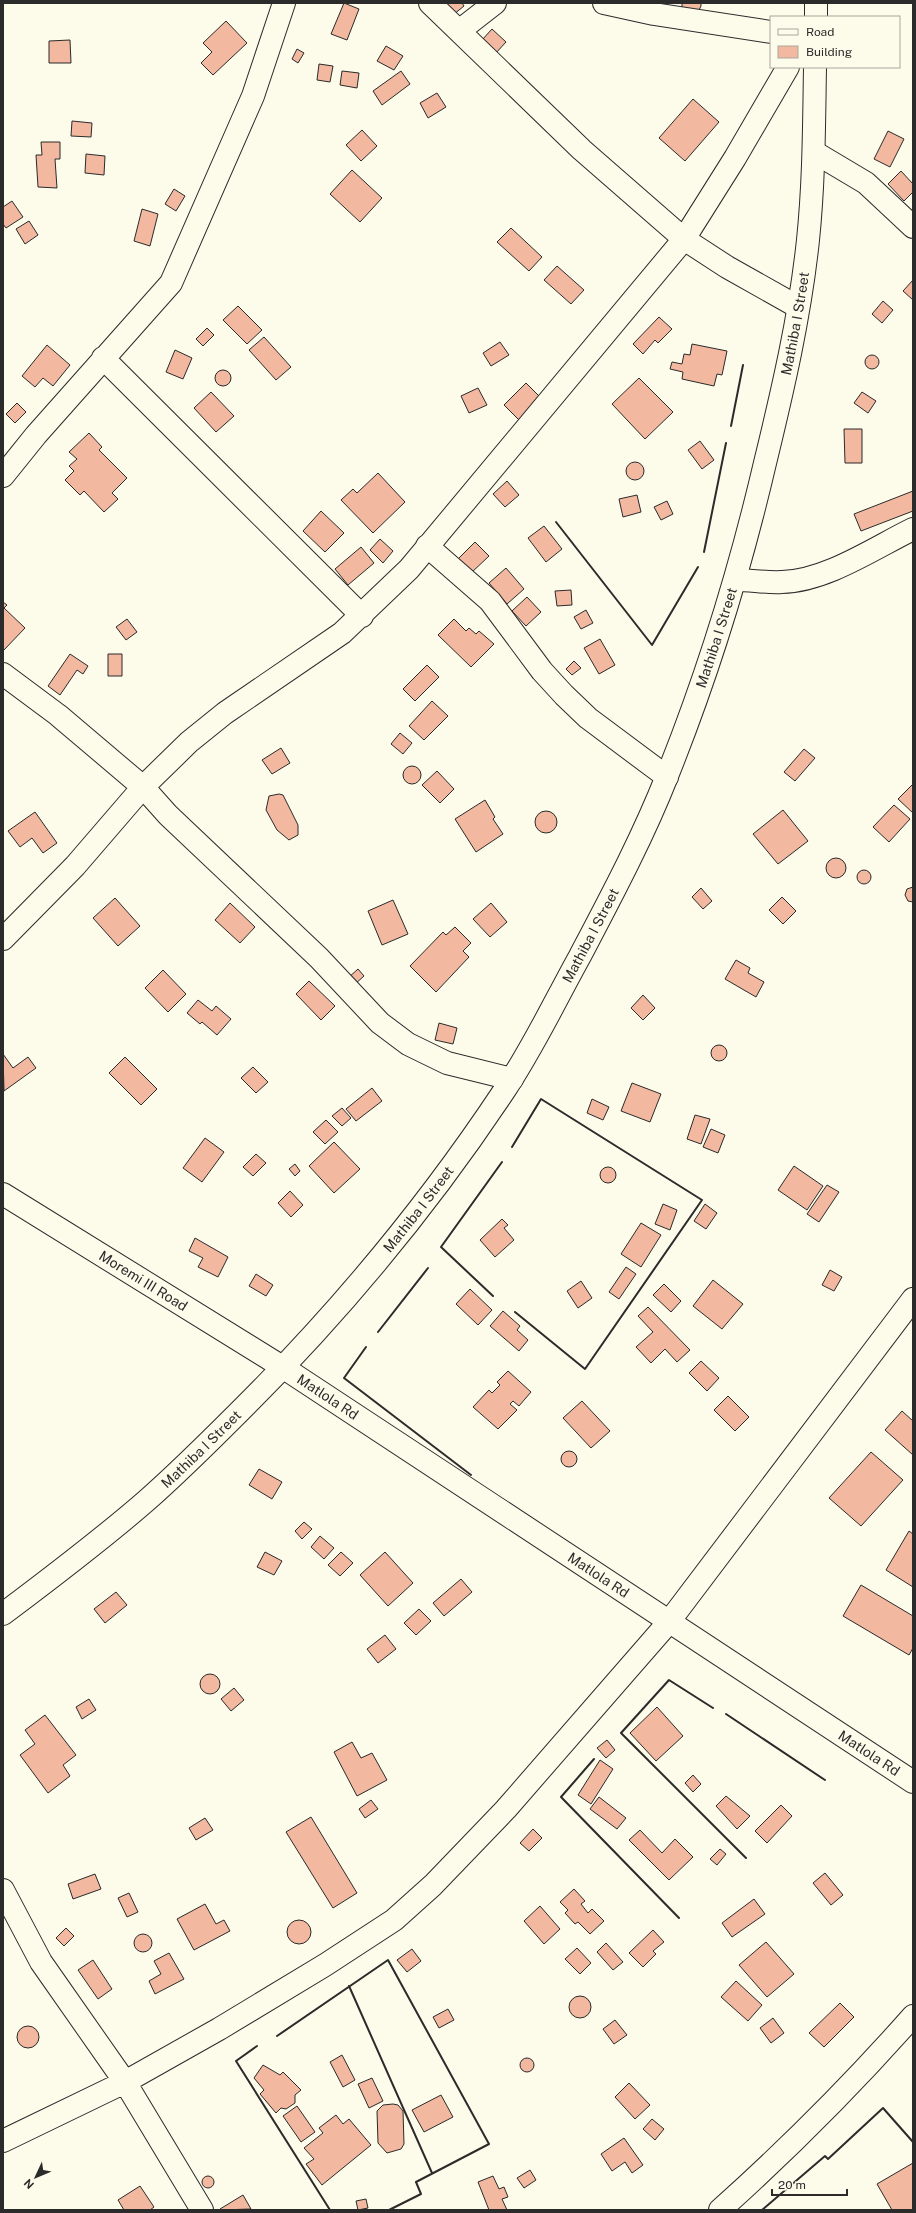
<svg xmlns="http://www.w3.org/2000/svg" width="916" height="2213" font-family="'Public Sans',sans-serif">
	<rect width="100%" height="100%" fill="#fdfbea"/>
	<!-- building -->
	<path fill="#f2b8a0" stroke="#2b2b2b" d="M344 3 359 9 347 40 331 34Z
		M439 3H462L464 6 448 19Z
		M682 3H701V6L698 12 682 8Z
		M226 21 247 43 213 75 201 63 212 52 203 43Z
		M492 29 506 42 495 54 481 41Z
		M70 40 71 63H49V41Z
		M386 46 403 56 394 70 377 61Z
		M297 49 304 53 298 63 292 59Z
		M319 64 333 66 330 82 317 80Z
		M342 71 359 73 357 88 340 85Z
		M401 71 410 84 382 105 373 91Z
		M437 93 446 107 428 118 420 103Z
		M693 99 719 122 685 161 659 138Z
		M72 121 92 123 91 137 71 136Z
		M362 130 377 146 361 161 346 145Z
		M888 131 904 139 890 167 874 159Z
		M41 142H60V159H55L57 188 38 187 36 155H42Z
		M86 154 105 156 104 175 85 173Z
		M352 170 382 198 360 222 330 194Z
		M901 171 913 184V192L904 201 888 184Z
		M174 189 185 196 176 211 165 204Z
		M12 201 23 217 6 228 3 224V207Z
		M142 209 158 214 150 246 134 241Z
		M29 221 38 235 25 244 16 229Z
		M511 228 542 257 529 271 497 242Z
		M557 266 584 290 571 304 544 280Z
		M913 280V300L903 291Z
		M883 301 893 310 882 323 872 314Z
		M238 306 262 330 247 344 223 320Z
		M659 317 672 329 658 343 655 340 643 354 633 344Z
		M207 328 214 335 203 346 196 339Z
		M264 337 291 367 276 380 249 350Z
		M500 342 509 355 491 366 483 353Z
		M692 344 727 351 722 375 717 374 714 386 682 379 683 372 670 369 672 362 682 364 684 354 690 355Z
		M47 345 70 365 53 386 43 378 35 387 22 376Z
		M175 350 192 358 183 379 166 372Z
		M865 362a7 7 0 1 1 14 0a7 7 0 1 1-14 0Z
		M215 378a8 8 0 1 1 16 0a8 8 0 1 1-16 0Z
		M639 378 673 412 645 439 612 404Z
		M526 383 541 398 519 420 504 405Z
		M478 388 487 405 469 413 461 396Z
		M211 392 234 416 216 432 194 408Z
		M862 392 876 401 868 413 854 403Z
		M17 403 26 412 15 423 6 414Z
		M844 429H862V463H845Z
		M89 433 102 447 99 450 127 478 112 493 118 499 104 512 84 491 80 495 65 480 74 471 69 466 77 459 69 452Z
		M700 441 714 460 702 469 688 450Z
		M626 471a9 9 0 1 1 18 0a9 9 0 1 1-18 0Z
		M378 473 405 502 373 533 341 500 353 489 357 493Z
		M507 481 519 495 505 507 493 494Z
		M913 491V511L861 531 854 514Z
		M637 495 641 512 623 517 619 499Z
		M667 501 673 514 661 520 654 507Z
		M321 511 344 533 325 552 303 531Z
		M544 526 562 549 546 562 528 538Z
		M380 539 393 551 383 563 370 550Z
		M475 542 489 556 470 574 457 560Z
		M361 547 374 563 348 585 335 569Z
		M506 568 524 589 507 604 489 583Z
		M571 590 572 605 557 606 555 591Z
		M527 597 541 612 526 626 512 611Z
		M3 602 7 605 4 608 25 628 3 651Z
		M586 610 593 623 581 629 574 617Z
		M127 619 137 632 126 640 116 627Z
		M454 619 466 631 469 628 476 634 479 631 494 644 471 667 438 635Z
		M600 639 615 665 599 674 584 648Z
		M70 654 88 666 83 674 77 670 60 695 48 686Z
		M108 654H122V676H108Z
		M574 661 581 668 572 675 566 669Z
		M427 665 439 677 415 701 403 689Z
		M432 701 448 716 424 740 409 726Z
		M400 733 412 743 403 754 391 744Z
		M281 748 290 763 272 774 262 760Z
		M804 749 815 758 795 781 784 772Z
		M403 775a9 9 0 1 1 18 0a9 9 0 1 1-18 0Z
		M437 771 454 789 440 803 422 785Z
		M913 784V813L898 799Z
		M279 794 283 795 298 825V835L289 840 277 830 266 810 269 796Z
		M485 800 495 817 493 819 503 834 476 852 455 819Z
		M894 805 910 819 889 842 873 827Z
		M783 810 808 841 778 864 753 834Z
		M535 822a11 11 0 1 1 22 0a11 11 0 1 1-22 0Z
		M35 812 57 843 43 853 32 838 20 847 8 831Z
		M826 868a10 10 0 1 1 20 0a10 10 0 1 1-20 0Z
		M857 877a7 7 0 1 1 14 0a7 7 0 1 1-14 0Z
		M913 887V902L908 901 905 895 907 889Z
		M701 888 712 901 703 909 692 897Z
		M782 897 796 911 783 924 769 910Z
		M115 898 140 926 118 946 93 918Z
		M393 900 408 934 382 945 368 911Z
		M230 903 255 927 240 943 215 920Z
		M491 903 507 922 490 937 473 919Z
		M455 927 471 943 463 951 469 957 436 992 410 966 443 932 446 935Z
		M736 960 750 968 748 973 764 982 756 997 725 979Z
		M358 969 364 976 354 985 348 978Z
		M163 970 186 994 168 1012 145 988Z
		M309 981 335 1006 321 1020 296 994Z
		M643 995 655 1008 643 1020 631 1008Z
		M198 1000 212 1011 216 1006 231 1019 217 1035 202 1022 200 1024 187 1013Z
		M439 1023 457 1028 453 1044 435 1040Z
		M711 1053a8 8 0 1 1 16 0a8 8 0 1 1-16 0Z
		M3 1054 13 1068 28 1057 36 1068 4 1091Z
		M125 1057 157 1089 141 1105 109 1073Z
		M253 1067 268 1082 256 1093 241 1078Z
		M632 1083 661 1094 650 1122 621 1111Z
		M372 1088 382 1101 356 1121 346 1109Z
		M592 1099 609 1107 603 1120 587 1113Z
		M342 1108 351 1118 342 1126 332 1116Z
		M695 1115 710 1119 701 1144 687 1139Z
		M326 1120 338 1132 325 1144 313 1132Z
		M711 1129 725 1135 718 1153 703 1147Z
		M205 1138 224 1152 202 1182 183 1168Z
		M334 1142 360 1169 334 1193 309 1166Z
		M256 1154 266 1163 253 1176 243 1167Z
		M295 1164 300 1171 295 1176 289 1169Z
		M794 1166 823 1186 807 1210 778 1190Z
		M600 1175a8 8 0 1 1 16 0a8 8 0 1 1-16 0Z
		M827 1185 839 1192 819 1222 807 1214Z
		M290 1191 303 1205 291 1217 278 1203Z
		M663 1204 677 1210 670 1230 655 1224Z
		M705 1204 717 1213 706 1229 694 1221Z
		M502 1219 508 1225 504 1228 514 1240 495 1257 480 1240Z
		M641 1223 661 1235 641 1267 621 1254Z
		M195 1238 228 1257 218 1277 198 1267 203 1258 189 1251Z
		M626 1267 636 1274 619 1299 609 1292Z
		M830 1270 842 1277 834 1291 822 1285Z
		M256 1274 273 1285 266 1296 249 1286Z
		M713 1280 743 1304 722 1329 693 1306Z
		M581 1281 592 1298 578 1308 567 1291Z
		M664 1284 681 1301 671 1312 653 1295Z
		M470 1289 492 1310 478 1325 456 1304Z
		M648 1307 690 1350 677 1362 665 1349 651 1363 636 1347 653 1332 638 1316Z
		M503 1311 520 1326 517 1330 528 1340 519 1351 490 1326Z
		M701 1361 719 1378 707 1391 689 1373Z
		M508 1371 531 1392 519 1406 513 1401 510 1404 517 1410 498 1429 473 1407 489 1390 492 1393 500 1385 497 1382Z
		M728 1396 749 1417 735 1431 714 1410Z
		M582 1401 610 1431 591 1448 563 1418Z
		M902 1411 913 1421V1455L885 1430Z
		M561 1459a8 8 0 1 1 16 0a8 8 0 1 1-16 0Z
		M871 1452 903 1480 861 1526 829 1498Z
		M259 1469 282 1482 272 1499 249 1485Z
		M304 1522 312 1529 302 1539 295 1531Z
		M909 1531 913 1534V1587L886 1570Z
		M320 1536 334 1548 324 1559 311 1547Z
		M265 1552 282 1561 274 1575 257 1567Z
		M341 1552 353 1563 340 1576 328 1565Z
		M385 1552 413 1583 388 1606 360 1575Z
		M461 1579 472 1592 444 1616 433 1603Z
		M861 1585 913 1616V1648L909 1655 843 1616Z
		M116 1592 127 1605 105 1623 94 1609Z
		M419 1609 431 1621 416 1635 404 1623Z
		M385 1635 396 1649 378 1663 367 1649Z
		M200 1684a10 10 0 1 1 20 0a10 10 0 1 1-20 0Z
		M234 1688 244 1700 231 1711 221 1699Z
		M89 1699 96 1710 82 1719 76 1707Z
		M657 1707 683 1736 656 1761 630 1733Z
		M45 1715 76 1755 63 1765 70 1776 48 1793 20 1755 35 1744 25 1730Z
		M607 1740 615 1750 606 1758 597 1748Z
		M352 1742 361 1758 372 1753 387 1780 357 1796 334 1752Z
		M600 1760 613 1769 591 1804 578 1795Z
		M693 1775 701 1784 693 1792 685 1783Z
		M726 1796 750 1816 737 1829 716 1806Z
		M599 1797 626 1818 617 1829 590 1809Z
		M371 1800 378 1809 365 1818 359 1809Z
		M781 1805 792 1816 767 1843 755 1831Z
		M311 1817 357 1893 333 1908 286 1832Z
		M205 1818 213 1830 196 1840 189 1828Z
		M533 1829 542 1838 529 1851 520 1843Z
		M640 1830 662 1853 675 1839 693 1857 669 1880 629 1840Z
		M720 1849 726 1854 717 1865 710 1859Z
		M825 1873 843 1895 831 1905 813 1883Z
		M95 1874 101 1889 73 1899 68 1884Z
		M574 1889 585 1901 581 1904 588 1913 592 1909 604 1921 590 1934 578 1922 575 1924 565 1913 568 1910 560 1902Z
		M129 1893 138 1912 127 1917 118 1898Z
		M754 1899 765 1914 732 1937 722 1923Z
		M205 1904 216 1924 224 1920 230 1931 194 1950 177 1919Z
		M540 1906 560 1929 544 1944 524 1921Z
		M287 1932a12 12 0 1 1 24 0a12 12 0 1 1-24 0Z
		M66 1928 74 1936 64 1946 56 1938Z
		M653 1930 664 1942 653 1951 656 1954 643 1967 629 1953Z
		M134 1943a9 9 0 1 1 18 0a9 9 0 1 1-18 0Z
		M766 1942 794 1974 767 1997 739 1965Z
		M606 1943 623 1962 613 1970 597 1952Z
		M577 1948 591 1963 580 1974 565 1959Z
		M412 1949 421 1961 407 1972 397 1960Z
		M169 1953 184 1979 155 1994 149 1981 161 1974 154 1961Z
		M93 1960 112 1989 98 1999 78 1970Z
		M736 1981 762 2005 748 2021 721 1997Z
		M569 2007a11 11 0 1 1 22 0a11 11 0 1 1-22 0Z
		M840 2003 854 2017 824 2047 809 2033Z
		M448 2009 454 2020 439 2028 433 2017Z
		M773 2018 784 2033 771 2043 760 2028Z
		M615 2020 627 2035 614 2044 603 2029Z
		M17 2037a11 11 0 1 1 22 0a11 11 0 1 1-22 0Z
		M342 2055 355 2080 343 2087 330 2062Z
		M520 2065a7 7 0 1 1 14 0a7 7 0 1 1-14 0Z
		M263 2065 280 2075 283 2072 301 2090 295 2095V2103L286 2109 281 2108 276 2113 260 2094 264 2090 254 2078Z
		M372 2078 383 2101 369 2108 358 2084Z
		M629 2083 650 2105 635 2119 615 2097Z
		M441 2095 453 2117 424 2132 412 2110Z
		M393 2104 398 2105 403 2111 404 2144 401 2149 387 2153 378 2143 377 2111 383 2105Z
		M297 2106 315 2132 301 2142 283 2116Z
		M336 2115 343 2124 349 2119 371 2145 322 2185 306 2164 314 2159 304 2148 323 2133 319 2128Z
		M652 2119 664 2129 655 2140 643 2129Z
		M624 2138 643 2165 632 2173 625 2162 612 2171 601 2154Z
		M913 2163V2210H892L877 2184Z
		M530 2170 536 2180 524 2188 517 2178Z
		M202 2182a6 6 0 1 1 12 0a6 6 0 1 1-12 0Z
		M493 2176 499 2189 504 2187 508 2197 502 2199 507 2210H489L478 2182Z
		M140 2186 154 2207 150 2210H124L118 2200Z
		M243 2195 251 2209 220 2210V2209Z
		M366 2199 368 2208 358 2210 356 2201Z"/>
	<g fill="none" stroke-linecap="round" stroke-linejoin="round">
		<defs>
			<path id="street" d="M430 3 582 150 684 239 727 267 798 307
				M604 3 654 14 771 32
				M459 31 495 3
				M814 152 866 183 913 227
				M103 358 362 616
				M3 476 36 435 171 283 253 96 284 3
				M427 546 490 601 542 671 564 695 588 718 667 777
				M736 580C751 580 767 583 782 582 826 581 874 548 913 529
				M3 674 58 715 143 787 168 815 319 958 380 1023 408 1044 447 1063 512 1079
				M3 939 75 866 143 787 189 742 225 713 342 633 409 569 684 239 735 158 788 67
				M3 1890 41 1962 125 2082 202 2210
				M3 2141 125 2082 219 2029 325 1965 394 1920 433 1885 506 1809 668 1623 913 1299
				M720 2210C788 2149 852 2085 913 2016"/>
			<g id="secondary">
				<path d="M816 17V3"/>
				<path id="s1" d="M3 1194 284 1368 913 1782"/>
				<path id="s2" d="M3 1614C51 1578 100 1541 146 1501 178 1473 208 1443 238 1413 337 1315 427 1207 504 1091 533 1048 555 1001 580 956 611 897 643 837 667 776 708 674 740 570 765 463 783 389 800 316 808 240 814 182 814 125 815 67"/>
			</g>
		</defs>
		<!-- street casing -->
		<use href="#street" stroke="#2b2b2b" stroke-width="24"/>
		<!-- secondary casing -->
		<use href="#secondary" stroke="#2b2b2b" stroke-width="24"/>
		<!-- street -->
		<use href="#street" stroke="#fdfbea" stroke-width="22"/>
		<!-- secondary -->
		<use href="#secondary" stroke="#fdfbea" stroke-width="22"/>
		<!-- wall -->
		<path stroke="#2b2b2b" stroke-width="2" d="M731 426 743 365
			M556 522 652 645 698 567
			M704 552 726 443
			M512 1147 541 1099 702 1200 585 1369 515 1312
			M493 1296 441 1247 502 1162
			M378 1332 428 1268
			M366 1347 344 1378 471 1475
			M713 1708 669 1680 621 1733 746 1858
			M726 1714 825 1780
			M594 1759 561 1797 679 1918
			M349 1986 432 2173
			M277 2036 388 1960 489 2144 416 2182 421 2194 389 2210
			M257 2046 236 2061 330 2210
			M762 2210 825 2156 828 2159 883 2108 913 2142"/>
	</g>
	<g text-anchor="middle" dominant-baseline="central" stroke-width="3" stroke-linejoin="round" paint-order="stroke">
		<!-- street labels -->
		<g font-size="14" fill="#2b2b2b" stroke="#fdfbea">
			<text stroke="none"><textPath href="#s2" startOffset="1554">Mathiba I Street</textPath></text>
			<text stroke="none"><textPath href="#s2" startOffset="1230">Mathiba I Street</textPath></text>
			<text stroke="none"><textPath href="#s2" startOffset="906">Mathiba I Street</textPath></text>
			<text stroke="none"><textPath href="#s2" startOffset="582">Mathiba I Street</textPath></text>
			<text stroke="none"><textPath href="#s1" startOffset="165">Moremi III Road</textPath></text>
			<text stroke="none"><textPath href="#s1" startOffset="383">Matlola Rd</textPath></text>
			<text stroke="none"><textPath href="#s2" startOffset="258">Mathiba I Street</textPath></text>
			<text stroke="none"><textPath href="#s1" startOffset="707">Matlola Rd</textPath></text>
			<text stroke="none"><textPath href="#s1" startOffset="1031">Matlola Rd</textPath></text>
		</g>
	</g>
	<!-- border -->
	<rect width="916" height="2213" fill="none" stroke="#2b2b2b" stroke-width="8"/>
	<!-- legend -->
	<rect x="770" y="16" width="130" height="52" fill="#fdfbea" stroke="#a9a89e"/>
	<rect x="778" y="29" width="20" height="6" fill="#fdfbea" stroke="#a9a89e"/>
	<text x="806" y="36" font-size="12" fill="#2b2b2b">Road</text>
	<rect x="778" y="46" width="20" height="12" fill="#f2b8a0" stroke="#a9a89e"/>
	<text x="806" y="56" font-size="12" fill="#2b2b2b">Building</text>
	<!-- north arrow -->
	<g transform="translate(36 2177) rotate(226)" stroke="#fdfbea" stroke-width="3" paint-order="stroke">
	<path d="M0-3L7 15L0 10L-7 15Z" fill="#2b2b2b"/>
	<text y="-6" font-size="11" font-weight="bold" text-anchor="middle" fill="#2b2b2b">N</text>
	</g>
	<!-- scale -->
	<path d="M772 2189v6h75v-6" fill="none" stroke="#2b2b2b" stroke-width="2"/>
	<text x="778" y="2189" font-size="12" fill="#2b2b2b" stroke="#fdfbea" stroke-width="3" paint-order="stroke">20 m</text>
</svg>
